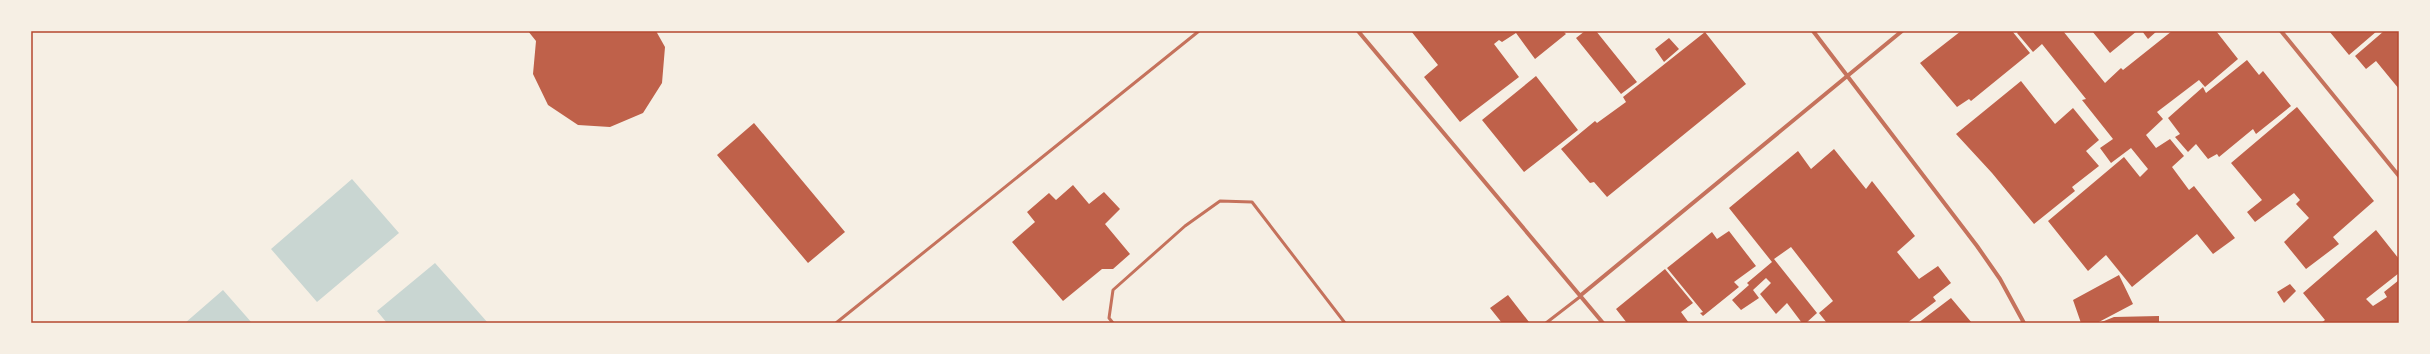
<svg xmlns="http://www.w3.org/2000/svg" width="2430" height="354" font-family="'Noto Sans',sans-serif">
	<rect width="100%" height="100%" fill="#f6efe4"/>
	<!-- water -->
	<path fill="#c9d6d2" d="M352 179 399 233 317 302 271 249Z
		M435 263 488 323H387L377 311Z
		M223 290 252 323H185Z"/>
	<!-- building -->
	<path fill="#bf614a" d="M528 31H656L665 47 662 83 643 113 610 127 578 125 548 105 533 74 536 41Z
		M1411 31H1563L1566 34 1535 59 1516 33 1502 42 1499 40 1494 44 1519 77 1460 122 1424 77 1438 65Z
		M1585 31H1596L1637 82 1621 94 1576 38Z
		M1961 31H2012L2030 53 1971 101 1969 99 1957 107 1920 63Z
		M2019 31H2063L2105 83 2121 68 2123 70 2172 31H2216L2238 59 2205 87 2199 80 2157 112 2163 119 2146 135 2156 148 2170 139 2184 156 2172 167 2189 190 2194 186 2235 238 2213 254 2197 234 2132 287 2106 255 2088 271 2048 221 2124 157 2140 177 2148 169 2131 148 2111 163 2100 148 2113 139 2082 100 2086 99 2042 44 2033 52 2017 33Z
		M2092 31H2137L2110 53Z
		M2142 31H2157L2148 39Z
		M2329 31H2377L2349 55Z
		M2384 31H2399V89L2376 61 2366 69 2355 56Z
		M1705 32 1746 84 1607 197 1594 182 1590 183 1561 149 1595 121 1597 123 1626 102 1623 97Z
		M1669 38 1679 49 1664 62 1655 49Z
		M2247 60 2259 75 2263 71 2291 106 2256 134 2253 129 2219 157 2217 154 2208 159 2196 144 2188 152 2175 137 2180 134 2168 118 2203 87 2206 93Z
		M1536 76 1578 130 1524 172 1482 120Z
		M2021 81 2055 124 2073 108 2099 140 2086 151 2099 166 2072 187 2075 191 2034 224 1992 173 1956 134Z
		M2297 107 2374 201 2333 237 2339 244 2306 269 2284 242 2309 218 2296 204 2300 200 2294 193 2255 222 2247 212 2262 200 2231 163Z
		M754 123 845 232 808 263 717 155Z
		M1834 149 1866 189 1872 181 1915 236 1897 252 1919 279 1938 266 1951 283 1933 297 1936 301 1907 323H1827L1819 313 1833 301 1791 247 1774 259 1817 313 1806 323H1802L1787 303 1776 314 1760 294 1771 283 1766 278 1753 290 1759 298 1741 310 1732 300 1749 285 1747 283 1772 262 1729 208 1798 151 1811 169Z
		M1073 185 1089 204 1104 192 1120 209 1105 224 1130 254 1113 269H1102L1063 301 1012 242 1035 222 1027 212 1049 193 1056 200Z
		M2376 230 2399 259V273L2366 299 2373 306 2387 297 2384 292 2399 280V323H2321L2325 320 2303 293Z
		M1729 231 1756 266 1734 282 1739 287 1703 316 1700 313 1703 312 1667 268 1712 232 1717 239Z
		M1665 269 1693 303 1681 312 1689 323H1627L1616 309Z
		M2119 275 2133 304 2097 323H2081L2073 300Z
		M2290 284 2296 291 2284 303 2277 292Z
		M1508 295 1529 322 1527 323H1502L1490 308Z
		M1951 298 1972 323H1918Z
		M2159 316V323H2099L2114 317Z"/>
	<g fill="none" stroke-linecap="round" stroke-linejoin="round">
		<!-- service -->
		<path stroke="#c5725c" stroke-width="3" d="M836 323 1199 31
			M1113 323 1109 318 1113 290 1185 226 1220 201 1252 202 1345 323
			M1546 323 1581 296"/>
		<!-- minor -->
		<path stroke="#c5725c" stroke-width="4" d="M1358 31 1603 323
			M1813 31 1977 246 2000 279 2024 323
			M2281 31 2399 176
			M1581 295 1902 31"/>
	</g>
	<!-- border -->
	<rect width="2430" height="354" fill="none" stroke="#f6efe4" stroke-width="64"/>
	<rect x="32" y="32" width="2366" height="290" fill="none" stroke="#b5482f" stroke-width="1.5"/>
</svg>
